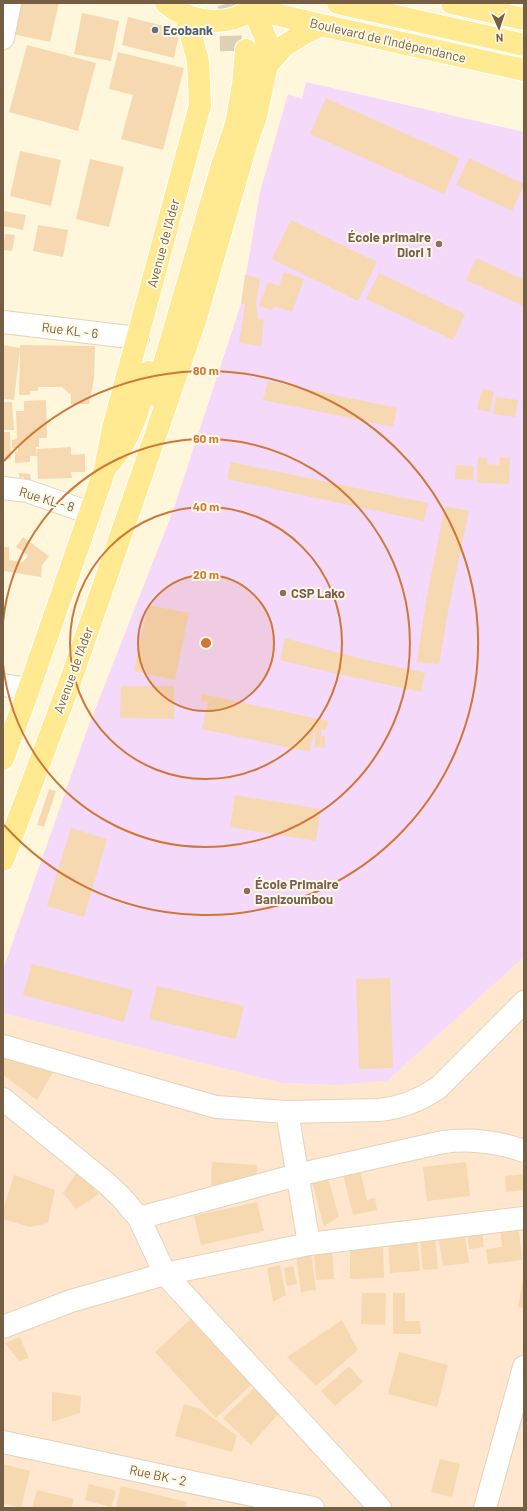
<svg xmlns="http://www.w3.org/2000/svg" width="527" height="1511" font-family="Barlow,sans-serif">
	<rect width="100%" height="100%" fill="#fef7dc"/>
	<!-- commercial -->
	<path fill="#ffe6cf" d="M524 957V1508H3V1013L282 1083 336 1085 387 1081Z"/>
	<!-- education -->
	<path fill="#f4d9fa" d="M306 82 524 132V957L387 1081 336 1085 282 1083 3 1013V970L87 730 173 511 241 304 260 192 288 94 302 99Z"/>
	<!-- building -->
	<path fill="#f6d9b1" d="M16 3H59L50 42 8 33Z
		M82 13 119 21 111 61 74 54Z
		M128 17 180 30 174 58 122 45Z
		M27 45 96 63 78 131 9 112Z
		M118 52 184 68 163 150 121 139 133 95 109 89Z
		M326 98 460 158 444 194 310 134Z
		M20 151 61 160 51 206 10 196Z
		M469 158 524 184 512 211 456 185Z
		M90 159 124 167 109 227 76 219Z
		M3 211 26 215 23 230 3 226Z
		M291 220 377 262 358 301 272 259Z
		M38 225 68 230 63 257 33 251Z
		M5 234 15 235 12 251 3 250Z
		M476 258 524 280V306L466 280Z
		M284 272 304 279 292 312 274 306 272 310 259 306 268 282 279 286Z
		M379 273 465 314 453 340 366 299Z
		M245 275 260 278 256 303 258 319 264 320 261 346 239 343 245 304H241Z
		M3 345 20 348V345L95 346 94 379 89 404H71V395L62 387H38V391H30V395H19L20 349 14 400 3 399Z
		M268 381 397 408 393 427 263 400Z
		M482 389 494 391 490 412 477 409Z
		M496 397 518 400 515 417 493 414Z
		M46 400 47 438H39V447H36L37 456H30V462L15 463V452H18V448H12V440L17 439 16 411H24V401Z
		M3 402H12L14 430H3Z
		M3 432H10L11 459H3Z
		M71 447V455L85 454V472H71L72 478 38 479 37 449Z
		M478 457 488 458 487 464 499 465 500 457 510 458 509 484 477 483Z
		M231 462 428 503 424 521 227 479Z
		M456 465 474 466 473 480 455 479Z
		M19 473 30 474 31 480 24 481V477L19 478Z
		M445 506 469 511 449 606 439 664 417 662 426 601Z
		M23 537 49 556 42 565 41 577 3 571V547H9V560L23 562 28 555 16 547Z
		M148 605 189 613 175 680 134 671Z
		M285 638 362 659 425 673 421 692 333 673 280 660Z
		M121 686H174V719L120 718Z
		M202 694 328 721 326 730 321 729V736H325V748L315 747V728L309 752 202 729 208 702 201 701Z
		M49 789 56 791 44 827 37 825Z
		M235 795 321 809 316 841 230 827Z
		M71 828 107 839 84 917 47 906Z
		M32 964 133 990 124 1022 23 995Z
		M390 978 393 1068 359 1069 356 979Z
		M157 986 244 1006 236 1039 149 1019Z
		M3 1053 56 1067 37 1100 3 1075Z
		M212 1162 257 1165 256 1181 237 1186 211 1185Z
		M466 1162 470 1196 427 1201 423 1167Z
		M360 1170 367 1200 375 1198 377 1210 353 1215 343 1174Z
		M77 1172 99 1194 76 1209 63 1193Z
		M327 1174 339 1217 324 1226 311 1179Z
		M524 1174V1190L506 1192 505 1176Z
		M14 1175 55 1190 48 1223 30 1227 3 1219V1210Z
		M257 1202 264 1231 201 1245 194 1216Z
		M518 1223 522 1260 488 1264 486 1249 502 1247 500 1225Z
		M482 1230 484 1247 469 1249 467 1232Z
		M464 1231 469 1263 443 1266 438 1235Z
		M435 1236 438 1269 423 1270 420 1237Z
		M417 1239 420 1271 390 1273 388 1241Z
		M350 1246H383L384 1278 350 1279Z
		M332 1250 334 1279 316 1280 314 1251Z
		M311 1253 316 1290 301 1292 296 1255Z
		M280 1265 286 1295 273 1302 267 1268Z
		M293 1266 297 1284 287 1286 284 1268Z
		M523 1278H524V1308L518 1307Z
		M362 1293H386L385 1325 361 1324Z
		M393 1293H405V1321H420L421 1334H393Z
		M192 1318 253 1383 216 1418 155 1352Z
		M342 1320 358 1350 316 1386 287 1357Z
		M20 1337 29 1358 19 1361 5 1343Z
		M399 1352 448 1365 437 1407 388 1394Z
		M349 1366 363 1382 335 1406 321 1391Z
		M254 1388 279 1413 251 1445 223 1418Z
		M52 1392 81 1396 80 1413 52 1422Z
		M184 1404 201 1409 237 1436 232 1452 175 1436Z
		M440 1459 460 1464 452 1497 431 1492Z
		M3 1464 30 1471 21 1508 3 1503Z
		M89 1484 116 1491 111 1507 85 1500Z
		M121 1486 187 1502 186 1508H116Z
		M37 1490 74 1499 71 1508H32Z"/>
	<g fill="none" stroke-linecap="round" stroke-linejoin="round">
		<!-- major-tunnel -->
		<path stroke="#dcd1b6" stroke-width="22" stroke-dasharray="22 11" stroke-linecap="butt" d="M228 3 230 9 231 51"/>
		<defs>
			<path id="minor" d="M3 38 10 3
				M3 322 138 338
				M3 488 27 491 90 513
				M3 685 29 689
				M3 1046 216 1107 287 1112 379 1110C401 1108 420 1100 438 1088L524 1002
				M3 1099 105 1182 121 1197 139 1218 165 1274 380 1508
				M287 1112 309 1244
				M139 1218 297 1175 443 1142C470 1138 498 1142 524 1151
				M3 1327 71 1301 165 1274 309 1244 524 1218
				M3 1442 313 1508
				M485 1508 524 1367"/>
			<path id="major" d="M166 3C193 25 233 29 259 3
				M338 3 524 45
				M452 3 524 19
				M253 9 321 25 524 70
				M253 9 266 39 267 65
				M155 395 221 169 236 124 243 85 246 50
				M110 463C132 437 140 405 149 372
				M3 759 29 689 105 469 113 428 200 105 198 61 186 16
				M3 860 70 682 195 321 246 145 256 116 267 65 284 46 305 33 321 25"/>
		</defs>
		<!-- minor casing -->
		<use href="#minor" stroke="#e2d4b8" stroke-width="24"/>
		<!-- major casing -->
		<use href="#major" stroke="#fff" stroke-width="24"/>
		<!-- minor -->
		<use href="#minor" stroke="#fff" stroke-width="22"/>
		<!-- major -->
		<use href="#major" stroke="#ffea92" stroke-width="22"/>
	</g>
	<!-- distance rings -->
	<circle cx="206" cy="643" r="68" fill="#cf7738" fill-opacity=".12"/>
	<g fill="none" stroke="#cf7738" stroke-width="2">
		<circle cx="206" cy="643" r="68"/>
		<circle cx="206" cy="643" r="136"/>
		<path d="M3 622A204 204 0 1 1 3 664"/>
		<path d="M4 461A272 272 0 1 1 4 825"/>
	</g>
	<!-- markers -->
	<circle fill="#5c6f8a" stroke="#fff9e4" stroke-width="1.5" cx="155" cy="30" r="4"/>
	<g fill="#8d6e63" stroke="#fff9e4" stroke-width="1.5">
		<circle cx="439" cy="244" r="4"/>
		<circle cx="283" cy="593" r="4"/>
		<circle cx="247" cy="891" r="4"/>
	</g>
	<g text-anchor="middle" dominant-baseline="central" stroke-width="4" stroke-linejoin="round" paint-order="stroke">
		<!-- service labels -->
		<g font-size="13" font-weight="bold" fill="#4e5e75" stroke="#fff9e4" text-anchor="start">
			<text x="163" y="30">Ecobank</text>
		</g>
		<!-- street labels -->
		<g font-size="13" fill="#755e43" stroke="#fff9e4">
			<text transform="translate(388 40) rotate(13)">Boulevard de l'Indépendance</text>
			<text transform="translate(163 243) rotate(-75)">Avenue de l'Ader</text>
			<text transform="translate(70 330) rotate(7)">Rue KL - 6</text>
			<text transform="translate(47 499) rotate(17)">Rue KL - 8</text>
			<text transform="translate(73 670) rotate(-70)">Avenue de l'Ader</text>
			<text transform="translate(158 1475) rotate(12)">Rue BK - 2</text>
		</g>
		<!-- education labels -->
		<g font-size="13" font-weight="bold" fill="#785e54" stroke="#fff9e4" text-anchor="start">
			<text x="431" y="237" text-anchor="end">École primaire<tspan x="431" dy="15">Diori 1</tspan></text>
			<text x="291" y="593">CSP Lako</text>
			<text x="255" y="884">École Primaire<tspan x="255" dy="15">Banizoumbou</tspan></text>
		</g>
	</g>
	<circle cx="206" cy="643" r="6" fill="#cf7738" stroke="#fff9e4" stroke-width="2"/>
	<g font-size="12" text-anchor="middle" font-weight="bold" fill="#cf7738" stroke="#fff9e4" stroke-width="4" stroke-linejoin="round" paint-order="stroke">
		<text x="206" y="375">80 m</text>
		<text x="206" y="443">60 m</text>
		<text x="206" y="511">40 m</text>
		<text x="206" y="579">20 m</text>
	</g>
	<!-- border -->
	<rect width="527" height="1511" fill="none" stroke="#755e43" stroke-width="8"/>
	<!-- north arrow -->
	<g transform="translate(499 28) rotate(177)" stroke="#fff9e4" stroke-width="3" paint-order="stroke">
	<path d="M0-3L7 15L0 10L-7 15Z" fill="#755e43"/>
	<text y="-6" font-size="11" font-weight="bold" text-anchor="middle" fill="#755e43">N</text>
	</g>
</svg>
